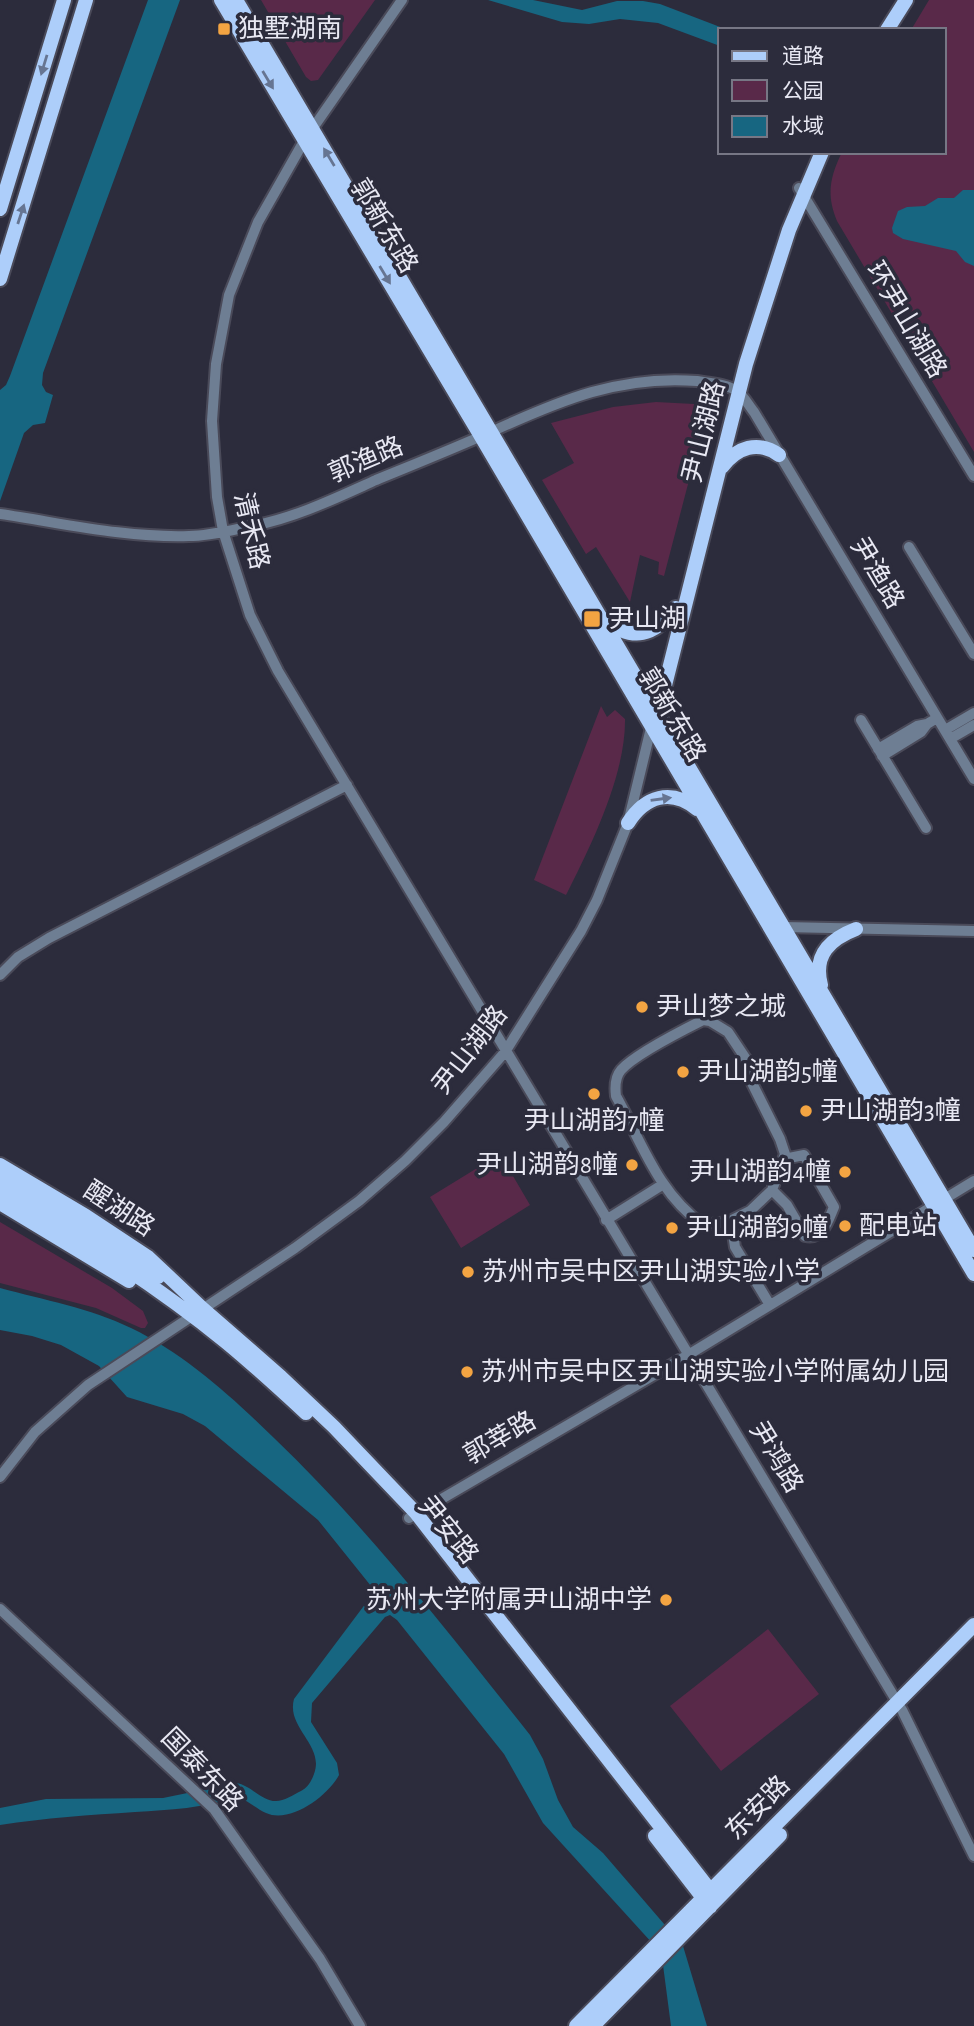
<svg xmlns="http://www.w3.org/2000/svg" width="974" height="2026" font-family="'Alegreya Sans','Noto Sans SC',sans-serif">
	<rect width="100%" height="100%" fill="#2c2c3c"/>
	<!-- green -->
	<path fill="#592949" d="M261 0H375L318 80 311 81 306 77Z
		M929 0H974V452L837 221C826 195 830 177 842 152H944V30H911Z
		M656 402 694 404 705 419 664 576 658 574 659 562 640 555 630 602 596 547 586 554 542 480 574 463 551 423 613 407Z
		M601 706 607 717 615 710 625 719C626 774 591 846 566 895L534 880Z
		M500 1154 530 1205 461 1248 430 1197Z
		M0 1222 112 1288 143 1311 148 1323 145 1328H141L96 1308 0 1283Z
		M768 1629 819 1694 721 1771 670 1706Z"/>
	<!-- water -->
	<path fill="#176681" d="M148 0H180L43 373 42 385 46 392 53 395 45 423 33 425 24 433 0 501V390L6 385 10 376Z
		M488 0H533L582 10 617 1H643L660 4 728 30H720V46L658 23 620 19 589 24 562 22Z
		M963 190H974V266L965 262 956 251 903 239 893 233 892 228 898 211 907 207 925 206 938 198H954Z
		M0 1288C44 1300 90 1308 131 1328 185 1354 232 1397 274 1438 370 1530 447 1631 530 1735L543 1759 558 1800 573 1827 603 1853 683 1946 707 2026H671L663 1965 653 1944 543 1823 504 1754 397 1620 390 1615 385 1617 312 1703 311 1722 337 1763 339 1775C328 1796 290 1824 266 1813 255 1808 248 1800 236 1797 204 1808 170 1810 135 1812 90 1815 45 1818 0 1825V1808L46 1799 163 1798 236 1783C251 1785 261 1801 276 1801 284 1801 293 1795 301 1791 308 1787 311 1782 314 1774 325 1745 286 1728 294 1699L375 1591 318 1520 205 1426 183 1414 127 1397 99 1366 61 1345 32 1336 0 1330Z"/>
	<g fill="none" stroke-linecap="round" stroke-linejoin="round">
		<defs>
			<path id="minor" d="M402 0 304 141 258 222 229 295 216 364 212 421 217 497 223 531 250 615 278 671 902 1710 974 1856
				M799 188 974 476
				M0 514C62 523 126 538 189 536 210 536 232 530 252 526 295 518 336 498 376 480 415 464 455 448 493 431 561 400 620 375 697 381 709 383 727 384 737 391 744 396 749 406 754 412L974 779
				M909 547 974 654
				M861 720 926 828
				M945 730 974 713
				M950 739 974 725
				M878 749 917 726 927 724
				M882 756 921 732 927 724 937 718
				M778 930 783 927 974 931
				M0 975 18 957 49 938 347 785
				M772 1190 787 1205 805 1236C823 1240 828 1221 834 1207L804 1155 784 1159
				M606 1220 662 1185
				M728 1222 750 1211 772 1190 785 1154 780 1139 749 1077 748 1062 728 1032 710 1021 703 1020C683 1030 635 1054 621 1070 615 1077 615 1088 616 1096 642 1143 658 1193 703 1225L728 1222 733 1234 735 1247 770 1305
				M0 1477 35 1432 88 1385 295 1248 359 1201 405 1161 444 1122 505 1052 581 931 597 900 628 823 651 728
				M409 1518 688 1355 974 1181
				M0 1609 214 1809 320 1959 360 2026"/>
			<path id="major" d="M221 0 476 428 974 1274
				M236 0 974 1250
				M887 30 906 0
				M0 209 64 0
				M0 279 86 0
				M722 467C737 447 758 440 779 455
				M604 619C633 643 654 636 676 608
				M656 721 746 364 789 230 822 152
				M628 823C645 796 671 788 697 809
				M821 985C813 955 830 939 856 929
				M0 1165 86 1216 148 1257 202 1308 281 1377 334 1427 416 1513 717 1899
				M0 1176 72 1219 158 1277
				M0 1190C78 1236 156 1285 226 1342 254 1365 280 1389 306 1413
				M0 1203 129 1281
				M655 1836 710 1907
				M576 2026 974 1625
				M593 2026 780 1835"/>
		</defs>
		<!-- minor casing -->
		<use href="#minor" stroke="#4a4a59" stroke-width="14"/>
		<!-- major casing -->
		<use href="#major" stroke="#4a4a59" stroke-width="18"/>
		<!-- minor -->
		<use href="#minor" stroke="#6e7e93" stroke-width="10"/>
		<!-- major -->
		<use href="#major" stroke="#adcefa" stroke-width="14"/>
	</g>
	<!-- one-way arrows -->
	<defs><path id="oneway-solid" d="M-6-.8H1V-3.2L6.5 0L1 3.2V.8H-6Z" transform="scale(1.75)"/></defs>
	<g fill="#667592">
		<use href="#oneway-solid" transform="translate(44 65) rotate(107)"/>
		<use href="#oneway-solid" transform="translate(268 80) rotate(59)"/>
		<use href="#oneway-solid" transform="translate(329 157) rotate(-121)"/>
		<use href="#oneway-solid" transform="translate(21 214) rotate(-72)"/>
		<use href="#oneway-solid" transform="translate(385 275) rotate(59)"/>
		<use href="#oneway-solid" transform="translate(661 799) rotate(-8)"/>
	</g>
	<!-- markers -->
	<g fill="#f3a442" stroke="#2c2c3c" stroke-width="2.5">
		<rect x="217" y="22" width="14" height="14" rx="3.5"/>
		<rect x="583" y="610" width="18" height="18" rx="3.5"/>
		<circle cx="642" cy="1007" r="7"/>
		<circle cx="683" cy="1072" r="7"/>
		<circle cx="594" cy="1094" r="7"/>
		<circle cx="806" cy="1111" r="7"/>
		<circle cx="632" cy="1165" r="7"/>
		<circle cx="845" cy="1172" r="7"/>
		<circle cx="845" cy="1226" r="7"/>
		<circle cx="672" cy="1228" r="7"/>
		<circle cx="468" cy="1272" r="7"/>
		<circle cx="467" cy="1372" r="7"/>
		<circle cx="666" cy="1600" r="7"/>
	</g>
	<g text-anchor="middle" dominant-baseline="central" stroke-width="7" stroke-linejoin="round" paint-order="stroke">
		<!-- poi labels -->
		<g font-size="26" fill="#e8e8f3" stroke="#2c2c3c" text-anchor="start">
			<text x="238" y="29">独墅湖南</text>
			<text x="608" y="619">尹山湖</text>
			<text x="656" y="1007">尹山梦之城</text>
			<text x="697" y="1072">尹山湖韵5幢</text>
			<text x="820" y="1111">尹山湖韵3幢</text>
			<text x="594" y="1121" text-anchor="middle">尹山湖韵7幢</text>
			<text x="618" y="1165" text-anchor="end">尹山湖韵8幢</text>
			<text x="831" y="1172" text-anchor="end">尹山湖韵4幢</text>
			<text x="859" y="1226">配电站</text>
			<text x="686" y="1228">尹山湖韵9幢</text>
			<text x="482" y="1272">苏州市吴中区尹山湖实验小学</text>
			<text x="481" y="1372">苏州市吴中区尹山湖实验小学附属幼儿园</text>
			<text x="652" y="1600" text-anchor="end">苏州大学附属尹山湖中学</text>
		</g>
		<!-- street labels -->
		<g font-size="26" fill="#e8e8f3" stroke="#2c2c3c">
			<text transform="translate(384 226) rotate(59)">郭新东路</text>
			<text transform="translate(906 320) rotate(59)">环尹山湖路</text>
			<text transform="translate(704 432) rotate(-76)">尹山湖路</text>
			<text transform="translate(366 460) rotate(-23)">郭渔路</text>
			<text transform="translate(251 531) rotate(77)">清禾路</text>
			<text transform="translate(877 573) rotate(59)">尹渔路</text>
			<text transform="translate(672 715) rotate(59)">郭新东路</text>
			<text transform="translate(470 1050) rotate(-52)">尹山湖路</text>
			<text transform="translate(119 1209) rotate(33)">醒湖路</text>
			<text transform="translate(500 1438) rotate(-30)">郭莘路</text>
			<text transform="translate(776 1457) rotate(59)">尹鸿路</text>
			<text transform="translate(448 1530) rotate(51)">尹安路</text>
			<text transform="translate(202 1770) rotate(46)">国泰东路</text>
			<text transform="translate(758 1808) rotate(-45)">东安路</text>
		</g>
	</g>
	<!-- legend -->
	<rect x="718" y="28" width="228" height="126" fill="#2c2c3c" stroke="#777785" stroke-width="2"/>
	<rect x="732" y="51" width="35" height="10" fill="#adcefa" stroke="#777785" stroke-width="2"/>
	<text x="782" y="63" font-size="21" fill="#e8e8f3">道路</text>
	<rect x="732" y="80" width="35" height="21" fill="#592949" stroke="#777785" stroke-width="2"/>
	<text x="782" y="98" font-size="21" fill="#e8e8f3">公园</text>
	<rect x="732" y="116" width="35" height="21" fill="#176681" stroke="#777785" stroke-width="2"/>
	<text x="782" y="133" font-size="21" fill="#e8e8f3">水域</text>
</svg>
